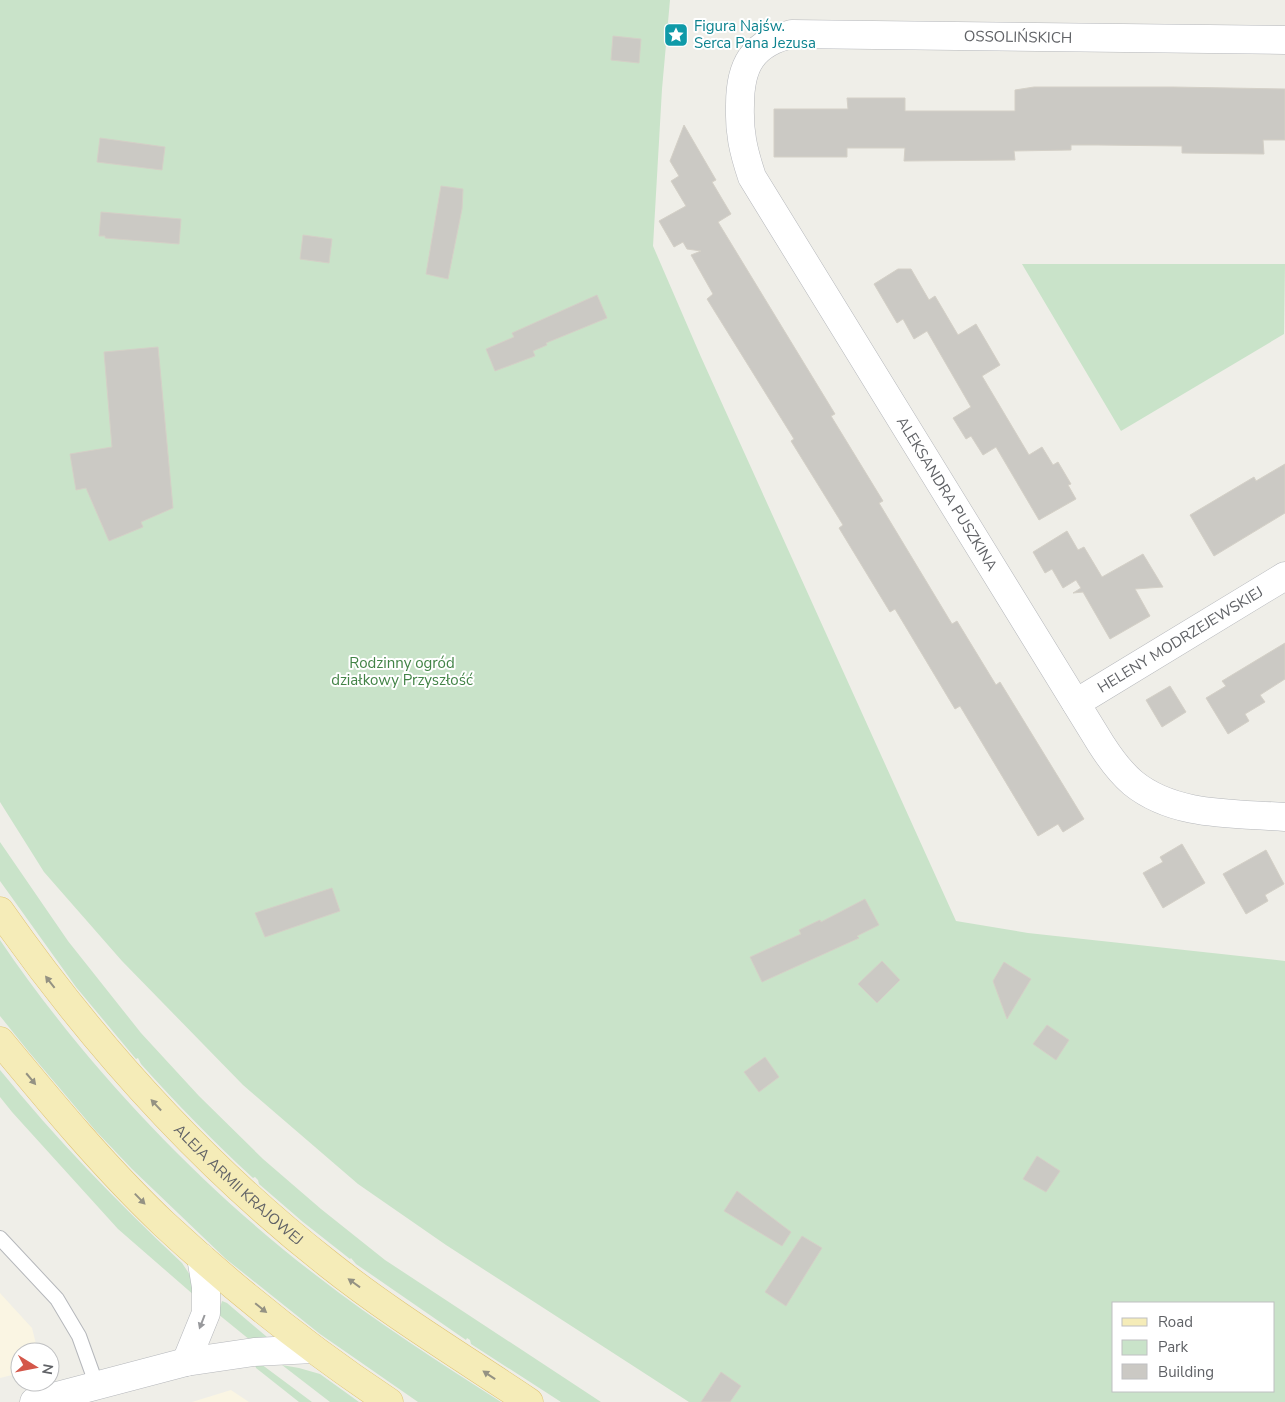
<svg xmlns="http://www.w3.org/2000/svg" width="1285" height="1402" font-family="'Nunito Sans',sans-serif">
	<rect width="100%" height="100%" fill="#efeee8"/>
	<!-- commercial -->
	<path fill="#faf5e3" d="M0 1293 32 1328 38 1352H20V1373L0 1378Z
		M231 1390 249 1402H192Z"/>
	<!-- green -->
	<path fill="#c9e3c9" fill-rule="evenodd" d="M0 0H670L662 89 653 246 701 357 956 921 1028 933 1285 961V1402H689L446 1245 358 1184 243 1085 122 961 44 872 0 802ZM1114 1303H1274V1391H1114Z
		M1022 264H1285L1284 334 1121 431Z
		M0 842 68 941 141 1033 199 1096 263 1159 321 1209 385 1260 601 1402H561L471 1344 470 1340 467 1338 466 1340 356 1264 351 1258 350 1259 303 1222 259 1184 258 1180 255 1177 253 1178C214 1142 177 1104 141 1064L138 1058 136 1059 76 987 0 881Z
		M0 940C84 1064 198 1185 317 1276 376 1322 439 1362 501 1402H418L320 1334 226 1259 132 1169 95 1130 29 1052 0 1016Z
		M0 1070C56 1139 117 1202 182 1263L190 1275 195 1296 118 1229 12 1112 0 1097Z
		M222 1301 227 1303 267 1337 266 1339 250 1340 218 1314Z
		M255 1364H261L312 1402H299L256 1368Z
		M282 1365 299 1368 320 1374 359 1402H330Z"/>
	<!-- building -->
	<path fill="#cbc9c4" stroke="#d4d0c7" d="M613 36 641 39 639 63 611 60Z
		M1034 87H1173L1285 89V140H1263L1264 154 1182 153V146L1099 145H1071V150L1014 151 1015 160 904 161 905 148H847V157H774V109H848L847 98H905V111H1015V90Z
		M684 125 716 180 712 182 731 214 718 222 835 414 831 416 883 501 879 503 952 624 957 621 996 685 1000 682 1084 819 1063 832 1058 824 1038 836 960 706 955 709 895 609 890 612 839 528 843 525 791 441 794 439 707 299 713 294 691 255 701 251 687 249 683 242 674 247 659 221 686 206 671 181 679 176 670 161Z
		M100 138 165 147 162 170 97 162Z
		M441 186 463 189 462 209 448 279 426 274Z
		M101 212 181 219 179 244 105 238V236H99Z
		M303 235 332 239 329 263 300 259Z
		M898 269H911L929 300 935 296 958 335 976 324 1000 365 982 376 1029 455 1042 447 1053 465 1058 462 1071 484 1068 485 1076 499 1039 520 996 447 983 455 971 436 966 439 953 418 971 407 927 331 914 339 903 319 897 323 874 284Z
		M597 295 607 318 546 343 547 345 533 351 535 356 495 371 486 349 514 337 512 333Z
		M158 347 173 508 141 522 143 527 109 541 86 488 76 490 70 454 112 447 104 352Z
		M1285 464V513L1214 556 1190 515 1254 477 1256 481Z
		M1067 531 1078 550 1084 547 1102 577 1143 554 1163 587 1135 589 1150 616 1110 639 1083 592 1073 593 1081 588 1076 580 1063 588 1052 569 1045 573 1033 552Z
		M1285 643V679L1260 695 1265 702 1245 714 1249 721 1228 734 1206 698 1226 686 1222 681Z
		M1170 686 1186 712 1162 727 1146 700Z
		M1182 844 1205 883 1163 908 1143 873 1163 862 1160 857Z
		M1266 850 1284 884 1265 895 1268 901 1246 914 1223 874Z
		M332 888 340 911 265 937 255 913Z
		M865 899 879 925 857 936 859 938 762 982 750 957 801 934 799 930 820 920 821 922Z
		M882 961 900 980 877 1003 858 984Z
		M1004 962 1031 979 1007 1019 993 981Z
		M1047 1025 1069 1040 1056 1060 1033 1044Z
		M765 1057 779 1077 759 1092 744 1072Z
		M1037 1156 1060 1171 1046 1192 1023 1179Z
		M737 1191 791 1232 782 1246 724 1211Z
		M802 1236 822 1248 786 1306 765 1292Z
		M721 1372 741 1386 730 1402H701Z"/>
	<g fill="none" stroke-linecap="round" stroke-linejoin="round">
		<defs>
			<path id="service" d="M0 1238 57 1299 79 1336 97 1386"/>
			<g id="minor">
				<path id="s1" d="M1285 40 792 34C752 43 740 66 740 105 739 132 743 150 752 177L1101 744C1110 758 1120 772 1133 783 1175 817 1234 813 1285 817"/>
				<path id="s2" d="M1076 703 1285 576"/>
				<path d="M186 1362 206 1313V1287L201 1257"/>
				<path d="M34 1402 186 1362 254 1352 313 1349"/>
			</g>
			<g id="primary">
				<path id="s3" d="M0 911C93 1044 200 1163 327 1263 391 1314 462 1357 529 1402"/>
				<path d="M0 1041C52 1104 105 1168 164 1224 234 1289 309 1349 389 1402"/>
			</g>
		</defs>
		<!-- service casing -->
		<use href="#service" stroke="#b5b7bb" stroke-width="16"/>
		<!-- minor casing -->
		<use href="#minor" stroke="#b5b7bb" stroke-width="29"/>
		<!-- primary casing -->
		<use href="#primary" stroke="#e0c371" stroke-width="29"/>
		<!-- service -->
		<use href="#service" stroke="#fff" stroke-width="14"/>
		<!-- minor -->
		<use href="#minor" stroke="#fff" stroke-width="28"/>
		<!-- primary -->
		<use href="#primary" stroke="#f5ecb8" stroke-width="28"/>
	</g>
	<!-- one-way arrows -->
	<defs><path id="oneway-solid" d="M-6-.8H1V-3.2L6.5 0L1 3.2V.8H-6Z" transform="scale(1.25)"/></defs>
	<g fill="#949283">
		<use href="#oneway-solid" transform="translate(50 982) rotate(-128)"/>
		<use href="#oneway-solid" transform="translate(31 1079) rotate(50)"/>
		<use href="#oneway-solid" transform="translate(156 1105) rotate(-133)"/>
		<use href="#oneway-solid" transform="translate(140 1199) rotate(46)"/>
		<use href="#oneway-solid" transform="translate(354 1283) rotate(-144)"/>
		<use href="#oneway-solid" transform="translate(261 1308) rotate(39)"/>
		<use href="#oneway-solid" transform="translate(489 1375) rotate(-146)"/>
	</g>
	<use fill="#98999c" href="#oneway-solid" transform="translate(202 1322) rotate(111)"/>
	<!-- icons -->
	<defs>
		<symbol id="sight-square" viewBox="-11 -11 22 22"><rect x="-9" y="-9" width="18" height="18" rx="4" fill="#0f9aa8" stroke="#fff"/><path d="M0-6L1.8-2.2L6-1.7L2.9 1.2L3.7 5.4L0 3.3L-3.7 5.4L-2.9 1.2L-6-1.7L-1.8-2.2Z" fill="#fff"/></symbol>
	</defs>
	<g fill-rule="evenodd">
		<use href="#sight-square" x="662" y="21" width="28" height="28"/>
	</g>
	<g text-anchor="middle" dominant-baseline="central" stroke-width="4" stroke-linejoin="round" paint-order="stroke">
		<!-- culture labels -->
		<g font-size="15" fill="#0d838f" stroke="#fff" text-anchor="start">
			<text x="694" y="26">Figura Najśw.<tspan x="694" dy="17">Serca Pana Jezusa</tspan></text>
		</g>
		<!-- street labels -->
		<g font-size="15" fill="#606266" stroke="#fff">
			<text transform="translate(1018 37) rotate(1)">OSSOLIŃSKICH</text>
			<text stroke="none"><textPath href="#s1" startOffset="1036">ALEKSANDRA PUSZKINA</textPath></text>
			<text stroke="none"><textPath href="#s2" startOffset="122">HELENY MODRZEJEWSKIEJ</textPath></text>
			<text stroke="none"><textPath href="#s3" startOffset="364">ALEJA ARMII KRAJOWEJ</textPath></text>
		</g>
		<!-- park labels -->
		<g font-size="15" fill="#428346" stroke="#fff">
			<text x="402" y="663">Rodzinny ogród<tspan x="402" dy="17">działkowy Przyszłość</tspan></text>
		</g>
	</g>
	<!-- legend -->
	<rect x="1112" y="1302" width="162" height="90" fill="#ffffff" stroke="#bfc0c2"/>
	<rect x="1122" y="1318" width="25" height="8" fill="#f5ecb8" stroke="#bfc0c2"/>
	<text x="1158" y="1327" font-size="15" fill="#606266">Road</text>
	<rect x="1122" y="1340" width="25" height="15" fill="#c9e3c9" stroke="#bfc0c2"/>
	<text x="1158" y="1352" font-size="15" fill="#606266">Park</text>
	<rect x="1122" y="1364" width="25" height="15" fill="#cbc9c4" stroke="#bfc0c2"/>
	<text x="1158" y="1377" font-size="15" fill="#606266">Building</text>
	<!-- north arrow -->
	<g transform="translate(35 1367) rotate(100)"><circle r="24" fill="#ffffff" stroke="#bfc0c2"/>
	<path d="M0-4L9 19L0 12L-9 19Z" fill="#d4574a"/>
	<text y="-8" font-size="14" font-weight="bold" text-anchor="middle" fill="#606266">N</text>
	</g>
</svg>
